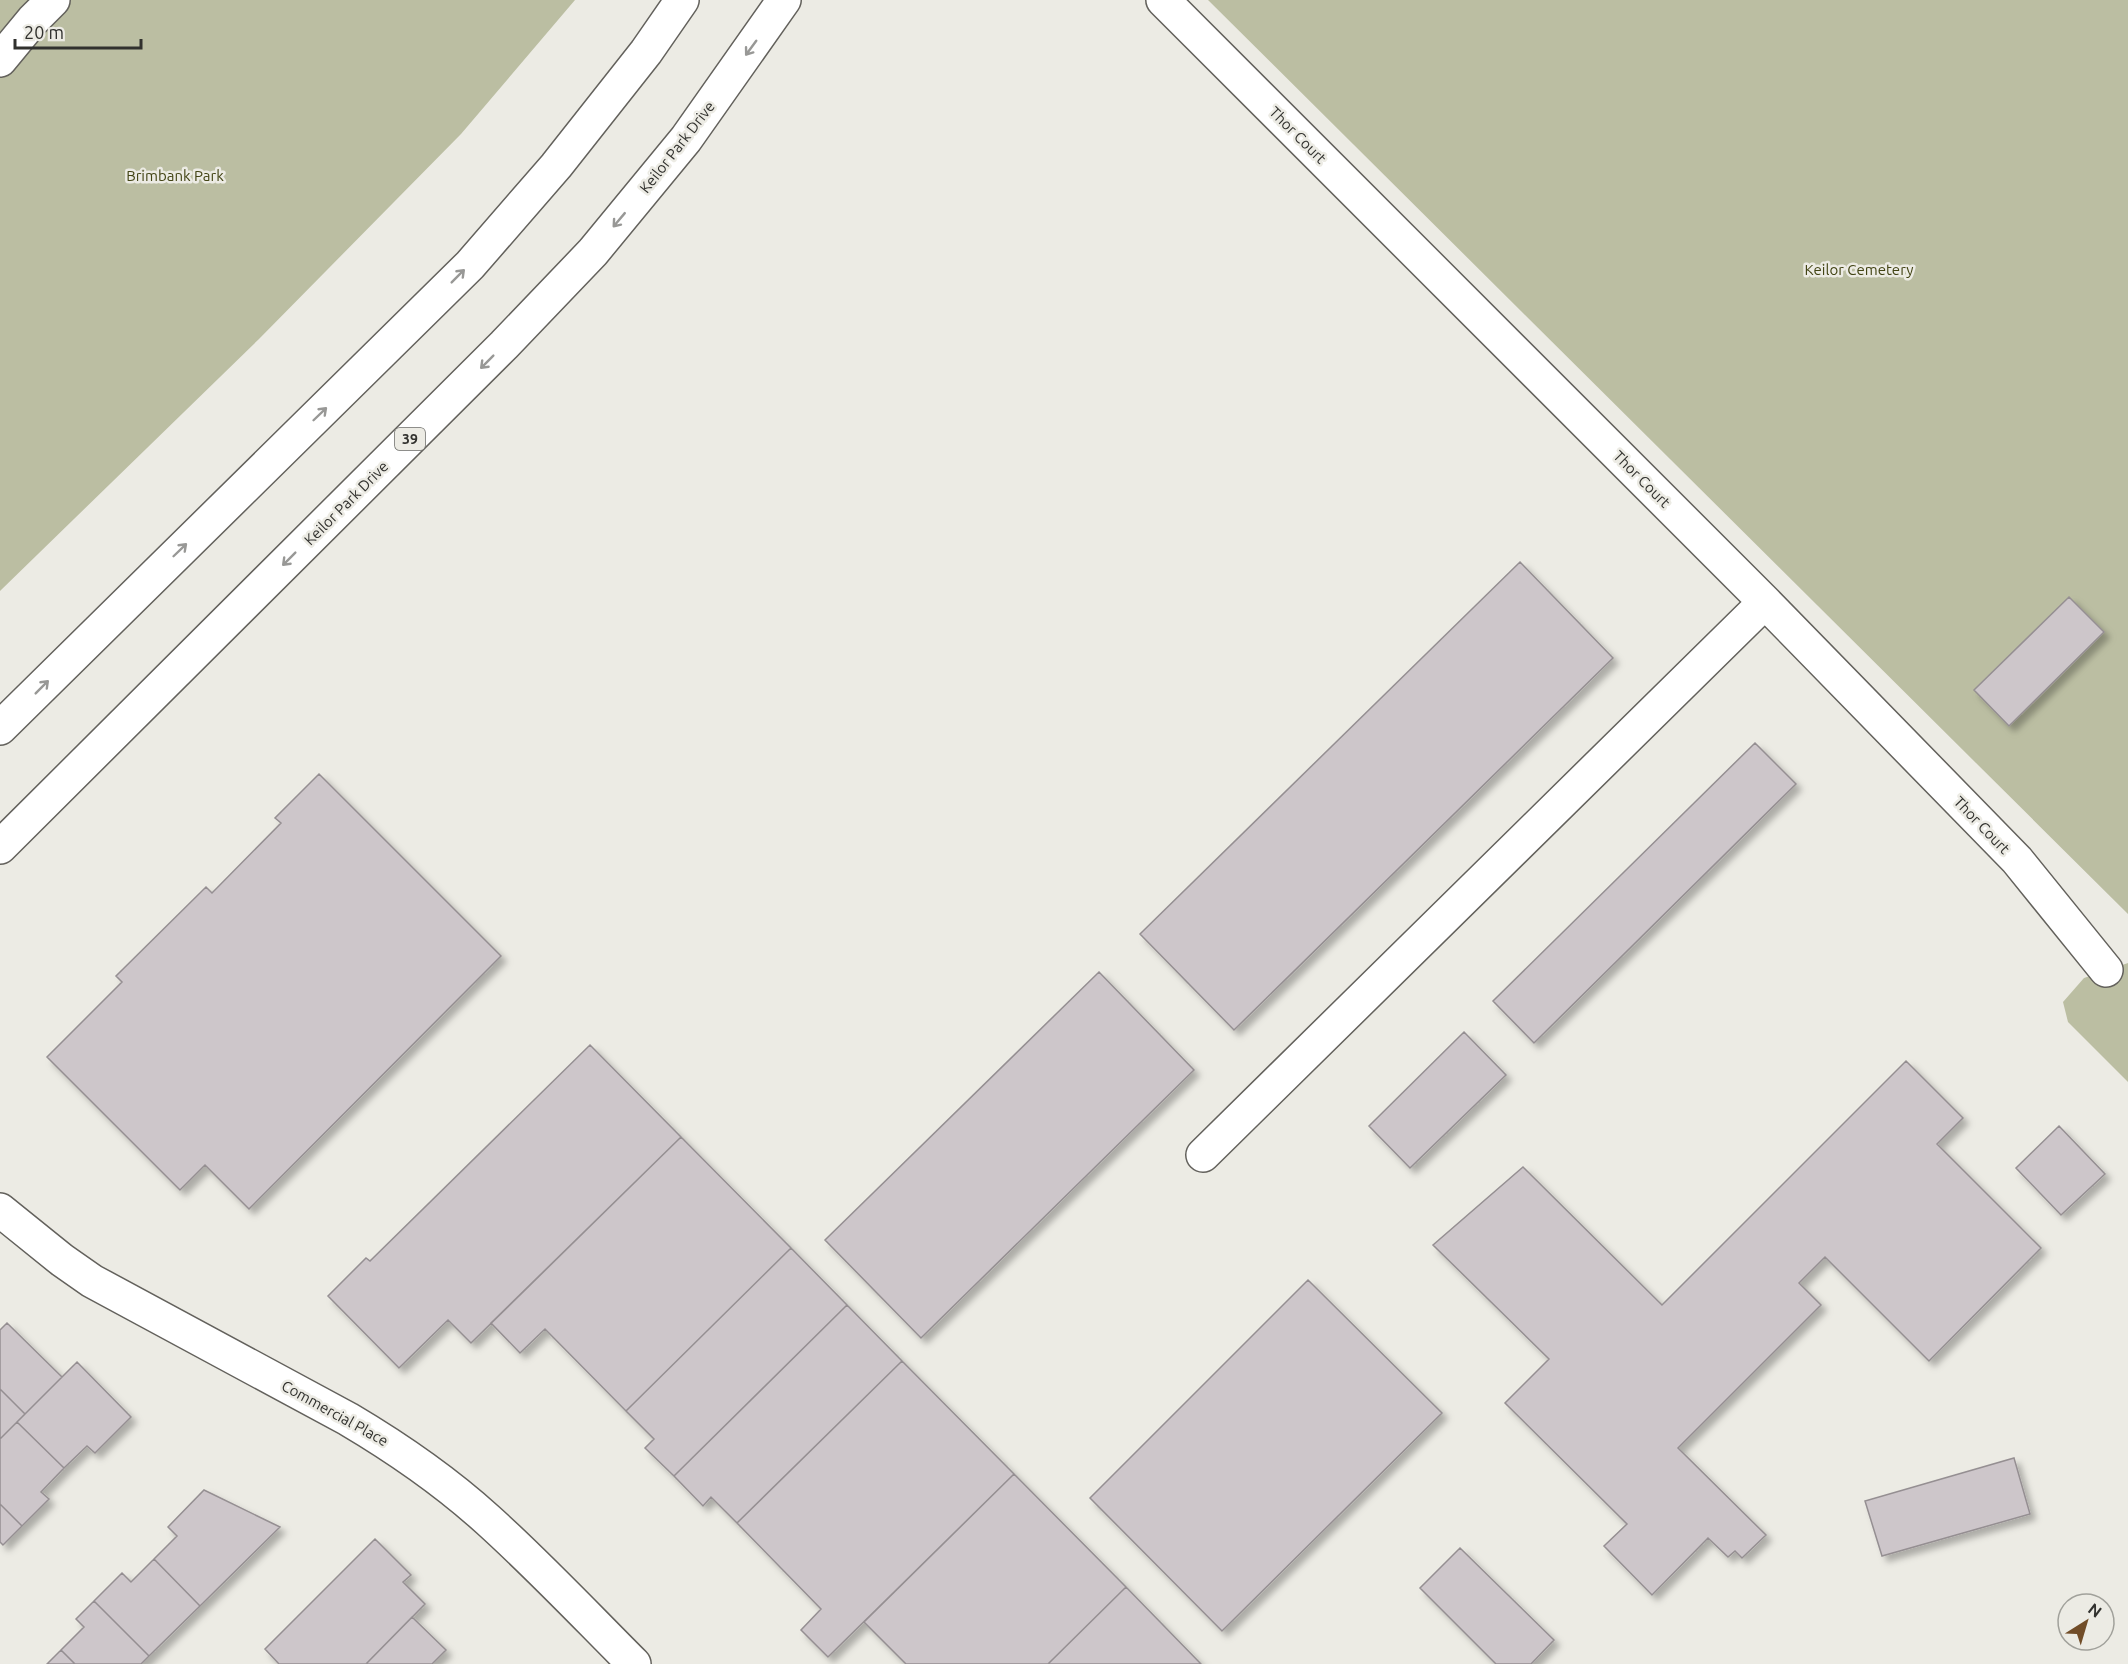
<svg xmlns="http://www.w3.org/2000/svg" width="2128" height="1664" font-family="Ubuntu,sans-serif">
	<defs>
		<filter id="shadow"><feDropShadow dx="5.5" dy="5.5" stdDeviation="3" flood-color="#0004"/></filter>
	</defs>
	<rect width="100%" height="100%" fill="#ecebe4"/>
	<!-- green -->
	<path fill="#bbbea2" d="M0 0H575L461 134 259 339 0 591Z
		M1208 0H2128V914Z
		M2128 963V1082L2068 1022 2063 1002 2084 978Z"/>
	<!-- building -->
	<path fill="#cdc6ca" stroke="#958f92" stroke-width="1.5" filter="url(#shadow)" d="M1520 562 1613 658 1234 1030 1140 934Z
		M2069 597 2104 632 2009 726 1974 690Z
		M1755 743 1796 784 1534 1043 1493 1001Z
		M319 774 501 956 249 1209 205 1165 180 1190 47 1057 122 982 116 976 206 887 212 893 281 823 275 818Z
		M1099 972 1194 1070 921 1338 825 1240Z
		M1464 1032 1506 1075 1410 1168 1369 1126Z
		M590 1045 681 1137 471 1343 448 1320 399 1368 328 1296 366 1258 370 1261Z
		M1906 1061 1963 1118 1937 1144 2041 1248 1929 1361 1825 1257 1799 1283 1821 1305 1678 1448 1766 1535 1742 1558 1735 1551 1728 1557 1708 1538 1652 1595 1604 1546 1627 1524 1505 1403 1549 1359 1433 1245 1523 1167 1662 1305Z
		M2059 1126 2105 1174 2061 1215 2016 1168Z
		M681 1137 791 1248 626 1411 545 1329 520 1353 491 1323Z
		M791 1248 847 1305 674 1476 645 1448 654 1439 626 1411Z
		M1308 1280 1442 1413 1222 1631 1090 1498Z
		M847 1305 902 1361 737 1523 711 1497 703 1506 674 1476Z
		M7 1323 62 1377 25 1414 0 1389V1330Z
		M902 1361 1014 1474 828 1657 801 1630 821 1609 737 1523Z
		M77 1362 131 1417 95 1453 87 1446 64 1468 17 1422Z
		M0 1389 25 1414 0 1439Z
		M17 1422 64 1468 41 1492 49 1499 22 1526 0 1504V1439Z
		M2014 1458 2030 1514 1882 1556 1865 1501Z
		M1014 1474 1126 1587 1048 1664H906L864 1622Z
		M204 1490 280 1527 200 1606 154 1559 177 1536 168 1527Z
		M0 1504 22 1526 3 1545 0 1542Z
		M375 1539 411 1575 403 1582 425 1604 366 1664H279L265 1649Z
		M1460 1548 1554 1640 1531 1664H1496L1420 1588Z
		M154 1559 200 1606 149 1656 94 1601 122 1573 131 1582Z
		M1126 1587 1201 1664H1048Z
		M94 1601 149 1656 141 1664H75L61 1650 84 1627 76 1619Z
		M412 1617 446 1650 432 1664H366Z
		M61 1650 75 1664H47Z"/>
	<g fill="none" stroke-linecap="round" stroke-linejoin="round">
		<defs>
			<path id="minor" d="M1163 0 1765 602 2017 860 2106 970
				M0 60 33 20 53 0
				M1203 1155 1765 602
				M0 1210 62 1260 92 1281 348 1419C397 1448 445 1481 488 1520 539 1566 586 1616 634 1664"/>
			<path id="major" d="M0 728 470 265 556 166 646 52 682 0
				M0 847 504 345 593 252 686 139 784 0"/>
		</defs>
		<!-- minor casing -->
		<use href="#minor" stroke="#63615c" stroke-width="36"/>
		<!-- major casing -->
		<use href="#major" stroke="#63615c" stroke-width="36"/>
		<!-- minor -->
		<use href="#minor" stroke="#fff" stroke-width="33"/>
		<!-- major -->
		<use href="#major" stroke="#fff" stroke-width="33"/>
	</g>
	<!-- one-way arrows -->
	<defs><path id="oneway-shaft" d="M-6 0H5M1.5-3L5.5 0L1.5 3" fill="none" stroke-width="1.6" stroke-linecap="round" stroke-linejoin="round" transform="scale(1.5)"/></defs>
	<g stroke="#989896">
		<use href="#oneway-shaft" transform="translate(751 48) rotate(126)"/>
		<use href="#oneway-shaft" transform="translate(619 220) rotate(130)"/>
		<use href="#oneway-shaft" transform="translate(458 276) rotate(-45)"/>
		<use href="#oneway-shaft" transform="translate(487 362) rotate(135)"/>
		<use href="#oneway-shaft" transform="translate(320 414) rotate(-44)"/>
		<use href="#oneway-shaft" transform="translate(180 550) rotate(-44)"/>
		<use href="#oneway-shaft" transform="translate(289 559) rotate(135)"/>
		<use href="#oneway-shaft" transform="translate(42 687) rotate(-45)"/>
	</g>
	<g text-anchor="middle" dominant-baseline="central" stroke-width="5" stroke-linejoin="round" paint-order="stroke">
		<!-- shield labels -->
		<rect fill="#ecebe4" stroke="#696965" stroke-width="1.5" x="395" y="428" width="30" height="22" rx="4.5"/>
		<g font-size="14" font-weight="bold" fill="#31312e">
			<text x="410" y="439">39</text>
		</g>
		<!-- street labels -->
		<g font-size="15" fill="#31312e" stroke="#ecebe4">
			<text transform="translate(1298 135) rotate(45)">Thor Court</text>
			<text transform="translate(677 147) rotate(-52)">Keilor Park Drive</text>
			<text transform="translate(1642 479) rotate(45)">Thor Court</text>
			<text transform="translate(346 503) rotate(-45)">Keilor Park Drive</text>
			<text transform="translate(1982 825) rotate(46)">Thor Court</text>
			<text transform="translate(335 1413) rotate(29)">Commercial Place</text>
		</g>
		<!-- park labels -->
		<g font-size="15" fill="#424414" stroke="#ecebe4">
			<text x="175" y="175">Brimbank Park</text>
			<text x="1859" y="269">Keilor Cemetery</text>
		</g>
	</g>
	<!-- north arrow -->
	<g transform="translate(2086 1622) rotate(37)"><circle r="28" fill="#ecebe4" stroke="#a1a19b" stroke-width="1.5"/>
	<path d="M0-4.5L10 22L0 15L-10 22Z" fill="#714d28"/>
	<text y="-9" font-size="16" font-weight="bold" text-anchor="middle" fill="#31312e">N</text>
	</g>
	<!-- scale -->
	<path d="M15 39v9h126v-9" fill="none" stroke="#31312e" stroke-width="3"/>
	<text x="24" y="39" font-size="18" fill="#31312e" stroke="#ecebe4" stroke-width="4.5" paint-order="stroke">20 m</text>
</svg>
